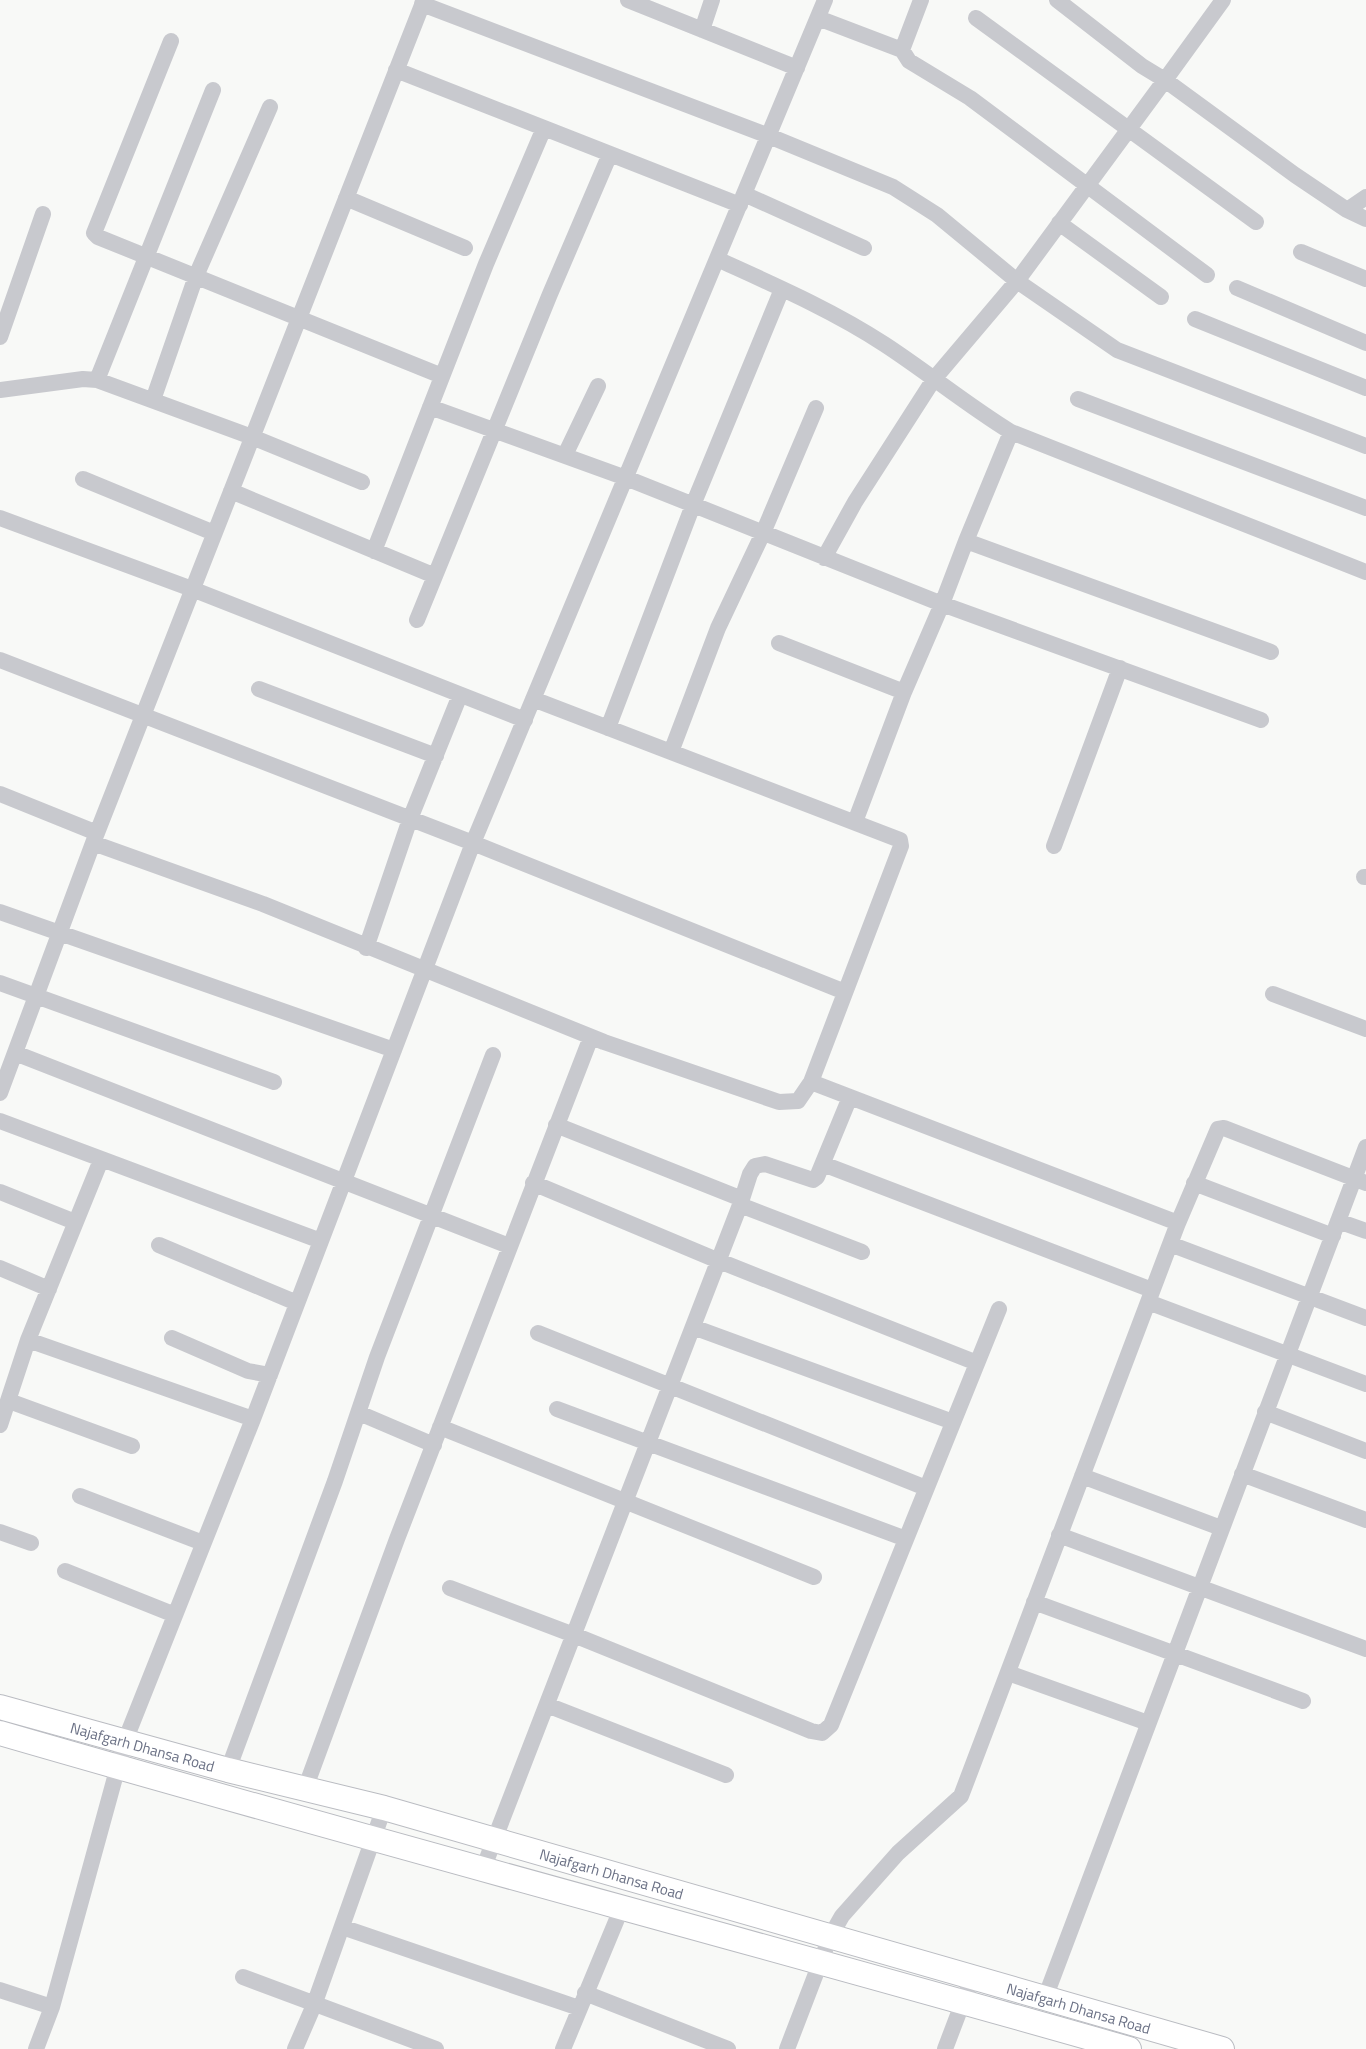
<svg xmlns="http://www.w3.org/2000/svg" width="1366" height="2049" font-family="'Titillium Web',sans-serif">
	<rect width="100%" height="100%" fill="#f8f9f7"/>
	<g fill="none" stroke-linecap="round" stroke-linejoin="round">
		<defs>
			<g id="secondary">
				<path id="s1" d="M0 1707 228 1770 384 1808 1222 2049"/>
				<path d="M0 1733C375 1842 754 1942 1129 2049"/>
			</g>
		</defs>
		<!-- secondary casing -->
		<use href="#secondary" stroke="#babcc2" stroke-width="26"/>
		<!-- minor -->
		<path stroke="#c8c9ce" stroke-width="16" d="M628 0 797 68
			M921 0 902 50 909 61 970 98 1207 275
			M1057 0 1142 66 1165 80 1223 0
			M422 4 769 136 893 187 937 215 1017 281 1117 350 1366 446
			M818 18 902 50
			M976 18 1256 222
			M702 30 712 0
			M171 41 94 233 98 237 442 376
			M396 70 740 205
			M744 194 864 248
			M346 198 465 248
			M1347 210 1366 197
			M1059 223 1161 297
			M1301 252 1366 279
			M717 259C774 285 832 310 884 344 927 372 967 405 1011 432L1366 572
			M1237 288 1366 343
			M1195 319 1366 388
			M0 337 43 214
			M97 380 213 90
			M0 390 83 379 97 380 252 437 362 482
			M1078 399 1366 508
			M153 400 196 276 270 107
			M430 407 626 478 942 604 904 692 855 822
			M1011 432 966 541 1271 652
			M565 455 598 386
			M83 479 214 533
			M231 491 435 576
			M0 518 192 589 525 720
			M966 541 942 604 1261 720
			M374 551 486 264 544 128
			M824 558 855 502 934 379 1017 281 1165 80 1295 175 1347 210 1366 219
			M417 620 550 294 610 154
			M779 643 904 692
			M0 660 473 843 845 992
			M259 689 436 756
			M533 699 900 840 901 846 811 1082 1178 1223 961 1796 898 1853 842 1916 830 1937 787 2049
			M608 728 693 505 782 289
			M671 752 718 628 763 533 816 408
			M0 794 97 833
			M93 843 263 904 604 1042 779 1102 798 1101 811 1082
			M1054 846 1120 668
			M1364 877H1366
			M0 912 394 1050
			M366 948 410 819 460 695
			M0 983 274 1082
			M1273 994 1366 1029
			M15 1053 509 1246
			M0 1093 93 843 424 0
			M0 1121 321 1241
			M556 1125 742 1199
			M823 1164 1152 1290
			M533 1183 719 1261 977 1363
			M1194 1183 1333 1236
			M0 1192 75 1222
			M740 1205 862 1252
			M1338 1221 1366 1231
			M1178 1223 1218 1129 1224 1128 1366 1183
			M1170 1244 1366 1318
			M159 1245 297 1303
			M0 1268 49 1289
			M1148 1302 1366 1384
			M693 1327 953 1422
			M538 1333 926 1488
			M172 1338 248 1371 270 1375
			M28 1340 253 1419
			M9 1401 132 1446
			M557 1409 906 1539
			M1265 1412 1366 1451
			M359 1413 434 1445
			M0 1425 28 1340 101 1160
			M440 1427 814 1577
			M1242 1474 1366 1520
			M1082 1476 1221 1528
			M80 1496 203 1543
			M0 1532 31 1543
			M1059 1535 1366 1649
			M65 1571 175 1615
			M450 1588 574 1635 811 1731 822 1733 831 1725 999 1309
			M1034 1602 1303 1701
			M1008 1673 1148 1723
			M547 1705 726 1775
			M228 1770 335 1481 377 1357 493 1055
			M305 1789 397 1539 591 1037
			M483 1869 740 1205 750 1174 755 1166 765 1164 813 1180 817 1177 850 1097
			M342 1927 579 2008
			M243 1977 436 2049
			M0 1990 52 2007
			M585 1993 728 2049
			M1045 1998 1366 1147
			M36 2049 52 2007 125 1741 253 1419 473 843 825 0
			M295 2049 314 2005 384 1808
			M563 2049 622 1907
			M945 2049 972 1978"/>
		<!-- secondary -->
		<use href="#secondary" stroke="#fff" stroke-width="24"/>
	</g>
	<g text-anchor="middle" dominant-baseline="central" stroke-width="6" stroke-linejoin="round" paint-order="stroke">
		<!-- street labels -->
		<g font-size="15" fill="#6b7185" stroke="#fff">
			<text stroke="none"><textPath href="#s1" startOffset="148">Najafgarh Dhansa Road</textPath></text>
			<text stroke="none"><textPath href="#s1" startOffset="634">Najafgarh Dhansa Road</textPath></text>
			<text stroke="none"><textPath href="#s1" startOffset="1120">Najafgarh Dhansa Road</textPath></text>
		</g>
	</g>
</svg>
